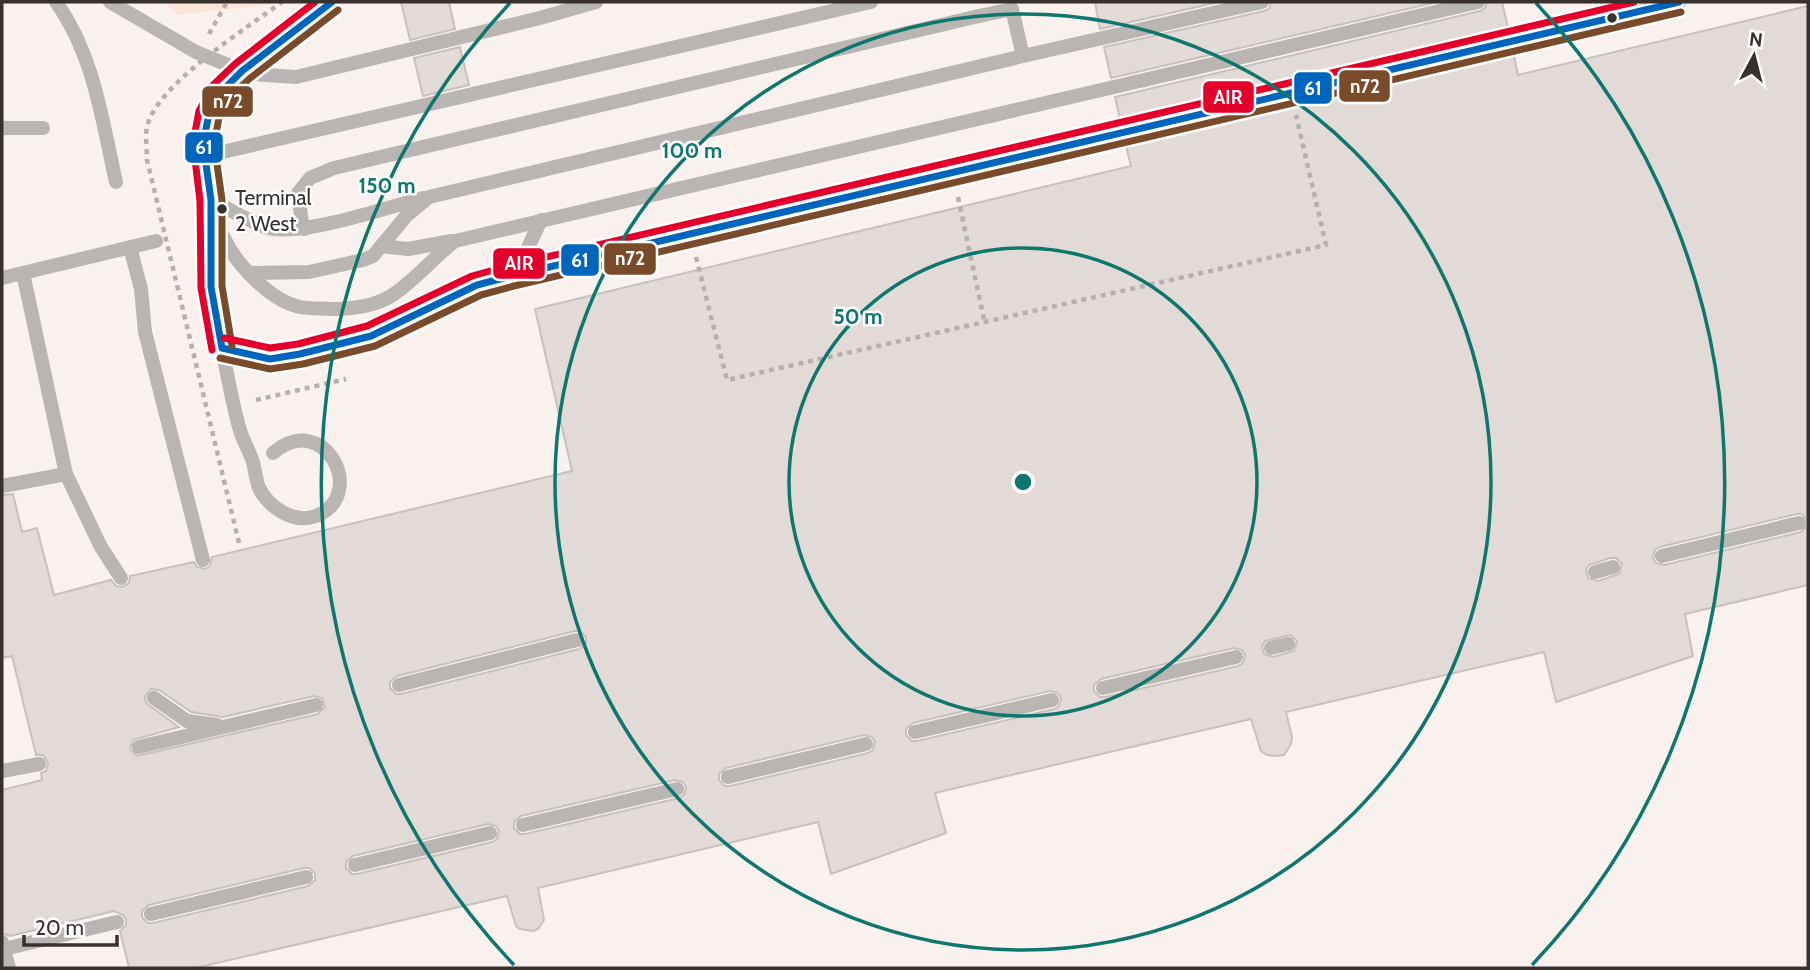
<svg xmlns="http://www.w3.org/2000/svg" width="1810" height="970" font-family="Cabin,sans-serif">
	<rect width="100%" height="100%" fill="#f9f1ed"/>
	<!-- green -->
	<path fill="#fbe5d9" d="M164 2H277L273 4 177 15Z"/>
	<!-- building -->
	<path fill="#e1dad7" stroke="#c7c0bd" stroke-width="2" fill-rule="evenodd" d="M401 2H449L455 29 410 40Z
		M1095 2H1219L1100 29Z
		M1271 2H1437L1111 78 1104 47 1264 11 1269 9Z
		M1487 2H1502L1509 32 1121 123 1115 97 1480 11 1485 8Z
		M1808 6V521L1802 514H1797L1660 547 1655 550 1653 558 1656 563 1664 565 1801 532 1808 525V585L1685 614 1693 656 1556 702 1544 652 1286 712 1292 737 1291 744 1284 755 1278 756 1267 755 1261 751 1251 719 935 793 946 833 831 874 818 822 538 888 544 920 538 929 533 931 520 929 516 926 507 896 195 968H129L120 931 126 925V919L123 915 114 911 10 936 2 933V790L42 780 41 773 46 771 48 763 43 755H36L12 656 2 658V495L13 494 22 532 37 528 54 595 111 580 116 586 122 587 129 583 130 576 194 562 197 567 205 569 210 566 212 557 572 471 535 309 1131 166 1125 142 1513 51 1518 75ZM1610 558H1616L1622 564 1619 574 1598 581 1588 578 1586 570 1589 565ZM575 631H580L586 637V643L579 649 401 694H396L390 688V682L397 676ZM1290 635 1297 641 1294 651 1273 657 1264 654 1262 646 1265 641ZM1234 648 1242 650 1245 655 1243 663 1238 666 1105 697H1100L1094 691V685L1101 679ZM151 689 159 690 191 712 223 717 314 696 322 698 325 707 318 714 137 756 130 749 133 740 179 727 146 703 145 697ZM1050 691 1058 693 1061 698 1059 706 1054 709 917 741H912L906 735V729L913 723ZM864 735 872 737 875 742 873 750 868 753 730 786H725L719 780V774L726 768ZM675 780 683 782 686 787 684 795 679 798 525 834H520L514 828V822L521 816ZM488 824 496 826 499 831 497 839 492 842 357 874H352L346 868V862L353 856ZM304 868H309L315 874V880L308 886 153 923H148L142 917V911L149 905Z
		M460 47 469 85 423 96 414 58Z"/>
	<g fill="none" stroke-linecap="round" stroke-linejoin="round">
		<!-- path -->
		<path stroke="#b4b0ad" stroke-width="4.5" stroke-dasharray="5 5" stroke-linecap="butt" d="M209 34 227 2
			M958 197 985 324
			M696 257 727 380 1326 245 1296 115
			M256 400 346 379"/>
		<!-- service -->
		<path stroke="#b8b5b3" stroke-width="14" d="M56 2C94 55 102 120 116 182
			M110 2 196 52 250 74 296 77 540 18 596 2
			M979 16 1012 9 1023 56
			M266 51 304 23
			M2 128H43
			M205 156 211 200
			M130 247 141 289 145 332 203 560
			M23 273 66 474 101 547 121 578
			M511 276 525 254 541 220
			M2 278 156 241
			M211 287 222 348
			M2 486 66 474
			M1662 556 1799 523
			M1595 572 1613 567
			M1271 648 1288 644
			M399 685 577 640
			M1103 688 1236 657
			M154 698 187 721 217 725
			M915 732 1052 700
			M139 747 316 705
			M2 771 39 764
			M728 777 866 744
			M523 825 677 789
			M355 865 490 833
			M151 914 306 877
			M2 942 9 968
			M4 949 117 922"/>
		<!-- path-bridge -->
		<path stroke="#b4b0ad" stroke-width="4.5" stroke-dasharray="5 5" stroke-linecap="butt" d="M239 543 147 160C147 150 145 137 147 127 156 85 247 28 282 2"/>
		<!-- service-bridge -->
		<path stroke="#b8b5b3" stroke-width="14" d="M304 23 332 2
			M266 51C232 79 198 109 205 156L871 2
			M211 200C215 212 217 225 223 236 235 263 270 301 300 307 310 309 322 308 332 309 352 309 377 306 394 294 416 279 434 257 455 241L1478 2
			M211 200C229 209 246 220 265 227 296 239 388 207 423 198
			M305 229 302 223 298 193 310 178 334 168 979 16
			M381 246 408 249 452 241
			M248 273 309 272 363 260 373 256 407 215 429 197 1023 56 1262 2
			M211 287V216
			M273 453C324 409 369 495 316 516 294 524 269 508 259 488 256 480 255 470 253 462 249 450 242 439 239 427 232 401 227 374 222 348L270 359 300 354 371 336 477 285 511 276 1679 2"/>
		<defs>
			<path id="bus-1" d="M222 348 270 359 300 354 371 336 477 285 511 276 1679 2
				M222 348 211 287V200L203 143 209 114 222 91 242 71 332 2"/>
			<path id="bus-2" d="M232 346 222 286V200L214 143 219 118 230 97 249 79 338 10
				M220 358 270 369 303 364 375 346 481 295 514 286 1681 12"/>
			<path id="bus-3" d="M224 338 270 348 298 344 367 326 472 276 508 266 1634 2
				M212 350 201 288 200 201 193 143 199 111 213 85 235 64 315 2"/>
		</defs>
		<!-- bus-1 casing -->
		<use href="#bus-1" stroke="#fff" stroke-width="12"/>
		<!-- bus-2 casing -->
		<use href="#bus-2" stroke="#fff" stroke-width="12"/>
		<!-- bus-3 casing -->
		<use href="#bus-3" stroke="#fff" stroke-width="12"/>
		<!-- bus-1 -->
		<use href="#bus-1" stroke="#0065bd" stroke-width="7"/>
		<!-- bus-2 -->
		<use href="#bus-2" stroke="#7a4b2a" stroke-width="7"/>
		<!-- bus-3 -->
		<use href="#bus-3" stroke="#e4002b" stroke-width="7"/>
	</g>
	<!-- distance rings -->
	<g fill="none" stroke="#0f766e" stroke-width="3.5">
		<circle cx="1023" cy="482" r="234"/>
		<circle cx="1023" cy="482" r="468"/>
		<path d="M514 965A702 702 0 0 1 510 3M1536 3A702 702 0 0 1 1532 965"/>
	</g>
	<!-- markers -->
	<g fill="#37302d" stroke="#fff" stroke-width="2.5">
		<circle cx="1612" cy="18" r="6"/>
		<circle cx="222" cy="209" r="6"/>
	</g>
	<g text-anchor="middle" dominant-baseline="central" stroke-width="5" stroke-linejoin="round" paint-order="stroke">
		<!-- bus labels -->
		<g font-size="21" fill="#37302d" stroke="#fff" text-anchor="start">
			<text x="235" y="197">Terminal<tspan x="235" dy="26">2 West</tspan></text>
		</g>
	</g>
	<circle cx="1023" cy="482" r="10" fill="#0f766e" stroke="#fff" stroke-width="3.5"/>
	<g font-size="21" text-anchor="middle" font-weight="bold" fill="#0f766e" stroke="#fff" stroke-width="5" stroke-linejoin="round" paint-order="stroke">
		<text x="692" y="158">100 m</text>
		<text x="387" y="193">150 m</text>
		<text x="858" y="324">50 m</text>
	</g>
	<g stroke="#fff" stroke-width="2.5">
		<rect x="1338" y="69" width="53" height="34" rx="7" fill="#7a4b2a"/>
		<rect x="1293" y="71" width="40" height="34" rx="7" fill="#0065bd"/>
		<rect x="1202" y="80" width="53" height="34" rx="7" fill="#e4002b"/>
		<rect x="201" y="85" width="53" height="33" rx="7" fill="#7a4b2a"/>
		<rect x="184" y="131" width="40" height="33" rx="7" fill="#0065bd"/>
		<rect x="603" y="242" width="54" height="34" rx="7" fill="#7a4b2a"/>
		<rect x="560" y="243" width="40" height="34" rx="7" fill="#0065bd"/>
		<rect x="492" y="247" width="54" height="33" rx="7" fill="#e4002b"/>
	</g>
	<g font-size="19" text-anchor="middle" font-weight="bold" fill="#fff">
		<text x="1365" y="93">n72</text>
		<text x="1313" y="95">61</text>
		<text x="1228" y="104">AIR</text>
		<text x="228" y="108">n72</text>
		<text x="204" y="154">61</text>
		<text x="630" y="265">n72</text>
		<text x="580" y="267">61</text>
		<text x="519" y="270">AIR</text>
	</g>
	<!-- border -->
	<rect width="1810" height="970" fill="none" stroke="#37302d" stroke-width="7"/>
	<!-- north arrow -->
	<g transform="translate(1754 56) rotate(7)" stroke="#ffffff" stroke-width="5" paint-order="stroke">
	<path d="M0-5L12 26L0 18L-12 26Z" fill="#37302d"/>
	<text y="-10" font-size="19" font-weight="bold" text-anchor="middle" fill="#37302d">N</text>
	</g>
	<!-- scale -->
	<path d="M24 935v10h93v-10" fill="none" stroke="#37302d" stroke-width="3.5"/>
	<text x="35" y="935" font-size="21" fill="#37302d" stroke="#ffffff" stroke-width="5" paint-order="stroke">20 m</text>
</svg>
